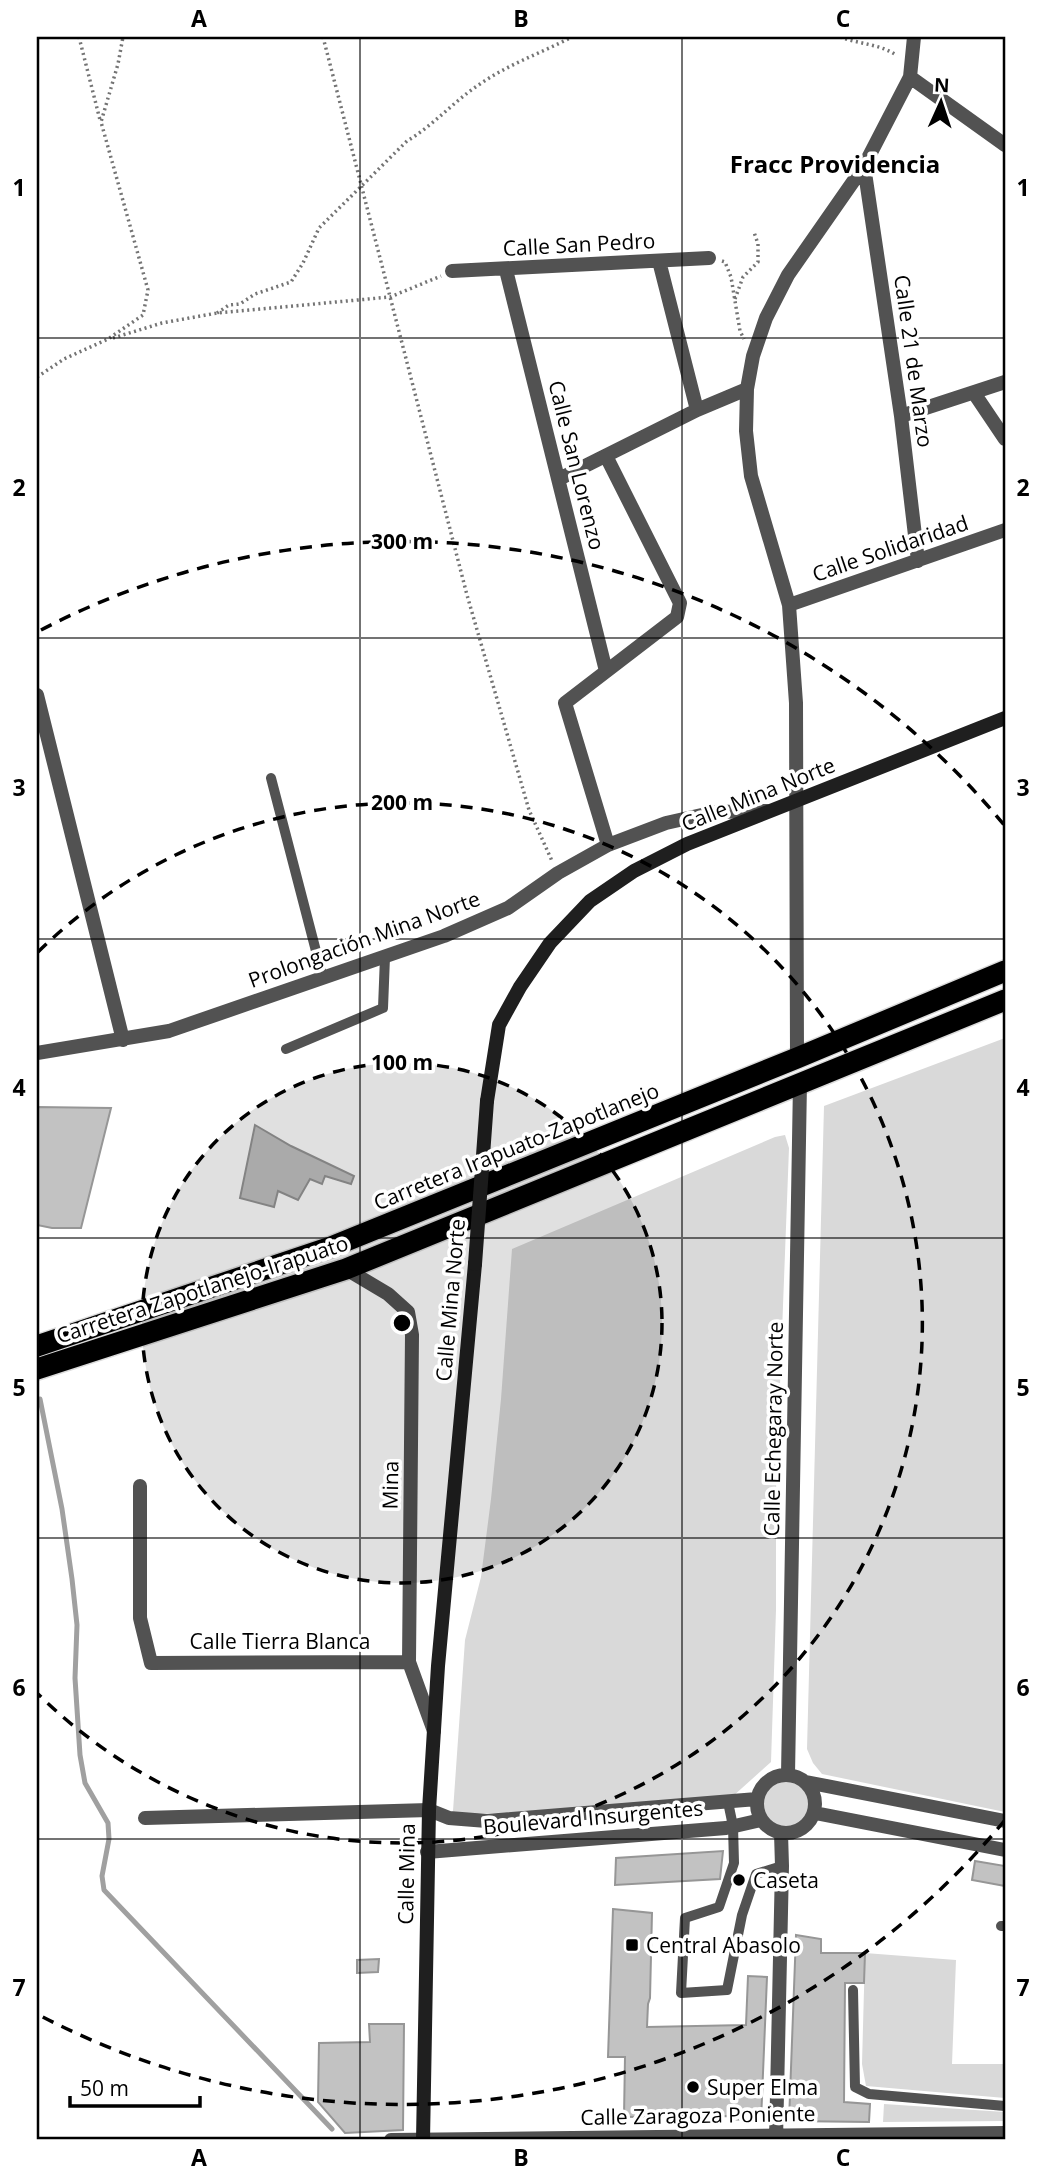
<svg xmlns="http://www.w3.org/2000/svg" width="1042" height="2177" font-family="'Open Sans',sans-serif">
	<rect width="100%" height="100%" fill="#fff"/>
	<!-- green -->
	<path fill="#d9d9d9" d="M1005 1038V1812L822 1774 813 1763 807 1749 824 1106Z
		M785 1135 789 1148 776 1490V1610L771 1762 732 1797 601 1808 455 1815 453 1811 465 1640 481 1577 491 1499 501 1399 512 1249 775 1137Z
		M763 1805a24 24 0 1 1 48 0a24 24 0 1 1-48 0Z
		M865 1953 956 1960 952 2064H1005V2098L866 2086 862 2064Z
		M884 2104 1005 2112V2121L883 2122Z"/>
	<g fill="none" stroke-linecap="round" stroke-linejoin="round">
		<!-- stream -->
		<path stroke="#a0a0a0" stroke-width="5" d="M40 1399 62 1509 72 1579 77 1625 75 1678 80 1755 85 1783 108 1823 109 1839 102 1876 104 1890 332 2129"/>
	</g>
	<!-- building -->
	<path fill="#c2c2c2" stroke="#969696" stroke-width="2" d="M37 1107 111 1108 81 1228H52L37 1225Z
		M255 1125 291 1146 354 1176 351 1184 325 1176 322 1184 310 1179 298 1200 278 1191 274 1207 240 1198Z
		M723 1851 720 1879 615 1885 616 1858Z
		M975 1861 1005 1866V1886L972 1880Z
		M613 1909 652 1913 650 1998 648 2004 647 2027 746 2025 748 1976 767 1977 761 2121 730 2119V2116L624 2117 625 2057H608Z
		M796 1935 821 1939V1953H865L864 1983H845L844 2102 870 2104 869 2122 789 2121Z
		M379 1959 378 1972 357 1973V1960Z
		M369 2024H404L403 2130 345 2133 318 2102 319 2043 370 2042Z"/>
	<g fill="none" stroke-linecap="round" stroke-linejoin="round">
		<defs>
			<path id="highway" d="M37 1346 331 1247 797 1058 1005 971
				M37 1369 346 1269 1005 1000"/>
		</defs>
		<!-- highway casing -->
		<use href="#highway" stroke="#dbdbdb" stroke-width="24"/>
		<!-- path -->
		<path stroke="#747474" stroke-width="3.5" stroke-dasharray="2 3.5" stroke-linecap="butt" d="M79 37 100 120
			M323 37 467 595 529 810 552 861
			M840 37C859 44 880 44 896 55
			M722 261 725 262 731 277 740 331 744 339
			M735 299 743 277 758 262V244L754 232
			M217 313 229 305 240 304 255 294 291 282 303 263 319 228 407 141C434 125 454 101 480 84 509 64 541 53 572 37
			M113 338 162 323 217 313 390 297 441 276
			M37 377 64 359 108 339 143 315 148 290 101 122 118 64 123 37"/>
		<!-- lane -->
		<path stroke="#525252" stroke-width="10" d="M271 778 323 978
			M286 1049 383 1008 385 957
			M728 1802 733 1826 734 1863 719 1907 685 1918 681 1993 727 1990 742 1915 756 1874 782 1866
			M1001 1926H1005
			M853 1990 855 2087 869 2094 1005 2106"/>
		<!-- street -->
		<path stroke="#525252" stroke-width="14" d="M910 77 1005 145
			M864 166 901 416 918 561
			M659 261 697 410
			M506 270 606 671
			M452 271 709 258
			M974 393 1005 439
			M901 416 1005 382
			M606 456 680 603 677 617 565 703 608 845
			M559 479 697 410 747 389
			M789 605 1005 530
			M37 695 123 1040
			M37 1053 169 1031 444 936 508 908 558 873 608 845 666 823 715 812 767 811
			M797 1058 796 703 789 605 751 476 746 431 747 389 753 356 766 318 788 275 864 166 910 77 914 37
			M346 1269 388 1294 408 1312 412 1335 409 1662 434 1731
			M140 1486V1618L151 1663 409 1662
			M757 1804a29 29 0 1 1 58 0a29 29 0 1 1-58 0Z
			M788 1775 800 1083
			M806 1782 1005 1821
			M815 1813 1005 1850
			M145 1818 429 1810 449 1818 487 1821 757 1799
			M427 1852 726 1828 761 1820
			M391 2140 1005 2133
			M776 2140 782 1866 781 1833"/>
		<!-- secondary -->
		<path stroke="#1f1f1f" stroke-width="14" d="M487 1101 499 1025 520 987 550 943 590 901 634 871 687 844 1005 718
			M423 2140 429 1810 438 1666 475 1264"/>
		<!-- highway -->
		<use href="#highway" stroke="#000" stroke-width="21"/>
		<!-- secondary-bridge -->
		<path stroke="#1f1f1f" stroke-width="14" d="M475 1264 487 1101"/>
	</g>
	<!-- grid -->
	<path fill="none" stroke="#000" stroke-width="2" stroke-opacity="0.55" d="M360 37V2140M682 37V2140M37 338H1005M37 638H1005M37 939H1005M37 1238H1005M37 1538H1005M37 1839H1005"/>
	<!-- distance rings -->
	<circle cx="402" cy="1323" r="260" fill="#000" fill-opacity=".12"/>
	<g fill="none" stroke="#000" stroke-width="3.5" stroke-dasharray="12 9">
		<circle cx="402" cy="1323" r="260"/>
		<path d="M38 952A520 520 0 1 1 38 1694"/>
		<path d="M1005 1820A781 781 0 0 1 41 2016M41 630A781 781 0 0 1 1005 826"/>
	</g>
	<!-- markers -->
	<g fill="#000" stroke="#fff" stroke-width="2.5">
		<circle cx="739" cy="1880" r="7"/>
		<rect x="625" y="1938" width="14" height="14" rx="3.5"/>
		<circle cx="693" cy="2087" r="7"/>
	</g>
	<g text-anchor="middle" dominant-baseline="central" stroke-width="7" stroke-linejoin="round" paint-order="stroke">
		<!-- street labels -->
		<g font-size="21" fill="#000" stroke="#fff">
			<text transform="translate(579 244) rotate(-3)">Calle San Pedro</text>
			<text transform="translate(914 361) rotate(82)">Calle 21 de Marzo</text>
			<text transform="translate(577 465) rotate(76)">Calle San Lorenzo</text>
			<text transform="translate(890 548) rotate(-19)">Calle Solidaridad</text>
			<text transform="translate(758 794) rotate(-22)">Calle Mina Norte</text>
			<text transform="translate(364 939) rotate(-20)">Prolongación Mina Norte</text>
			<text transform="translate(516 1146) rotate(-22)">Carretera Irapuato-Zapotlanejo</text>
			<text transform="translate(202 1289) rotate(-18)">Carretera Zapotlanejo-Irapuato</text>
			<text transform="translate(450 1300) rotate(-85)">Calle Mina Norte</text>
			<text transform="translate(773 1429) rotate(-89)">Calle Echegaray Norte</text>
			<text transform="translate(390 1485) rotate(-89)">Mina</text>
			<text x="280" y="1641">Calle Tierra Blanca</text>
			<text transform="translate(593 1817) rotate(-5)">Boulevard Insurgentes</text>
			<text transform="translate(406 1874) rotate(-89)">Calle Mina</text>
			<text transform="translate(698 2115) rotate(-1)">Calle Zaragoza Poniente</text>
		</g>
		<!-- poi labels -->
		<g font-size="21" fill="#000" stroke="#fff" text-anchor="start">
			<text x="753" y="1880">Caseta</text>
			<text x="646" y="1945">Central Abasolo</text>
			<text x="707" y="2087">Super Elma</text>
		</g>
		<!-- quarter labels -->
		<g font-size="24" font-weight="bold" fill="#000" stroke="#fff">
			<text x="835" y="163">Fracc Providencia</text>
		</g>
	</g>
	<circle cx="402" cy="1323" r="10" fill="#000" stroke="#fff" stroke-width="3.5"/>
	<g font-size="21" text-anchor="middle" font-weight="bold" fill="#000" stroke="#fff" stroke-width="7" stroke-linejoin="round" paint-order="stroke">
		<text x="402" y="549">300 m</text>
		<text x="402" y="810">200 m</text>
		<text x="402" y="1070">100 m</text>
	</g>
	<!-- border -->
	<rect width="1042" height="2177" fill="none" stroke="#ffffff" stroke-width="77"/>
	<!-- north arrow -->
	<g transform="translate(941 102) rotate(3)" stroke="#ffffff" stroke-width="5" paint-order="stroke">
	<path d="M0-5L12 26L0 18L-12 26Z" fill="#000000"/>
	<text y="-10" font-size="19" font-weight="bold" text-anchor="middle" fill="#000000">N</text>
	</g>
	<!-- scale -->
	<path d="M70 2096v10h130v-10" fill="none" stroke="#000000" stroke-width="3.5"/>
	<text x="80" y="2096" font-size="21" fill="#000000" stroke="#ffffff" stroke-width="5" paint-order="stroke">50 m</text>
	<rect x="38" y="38" width="966" height="2100" fill="none" stroke="#000" stroke-width="2.5"/>
	<g font-size="23" text-anchor="middle" font-weight="bold" fill="#000">
		<text x="199" y="27">A</text>
		<text x="521" y="27">B</text>
		<text x="843" y="27">C</text>
		<text x="19" y="196">1</text>
		<text x="1023" y="196">1</text>
		<text x="19" y="496">2</text>
		<text x="1023" y="496">2</text>
		<text x="19" y="796">3</text>
		<text x="1023" y="796">3</text>
		<text x="19" y="1096">4</text>
		<text x="1023" y="1096">4</text>
		<text x="19" y="1396">5</text>
		<text x="1023" y="1396">5</text>
		<text x="19" y="1696">6</text>
		<text x="1023" y="1696">6</text>
		<text x="19" y="1996">7</text>
		<text x="1023" y="1996">7</text>
		<text x="199" y="2166">A</text>
		<text x="521" y="2166">B</text>
		<text x="843" y="2166">C</text>
	</g>
</svg>
